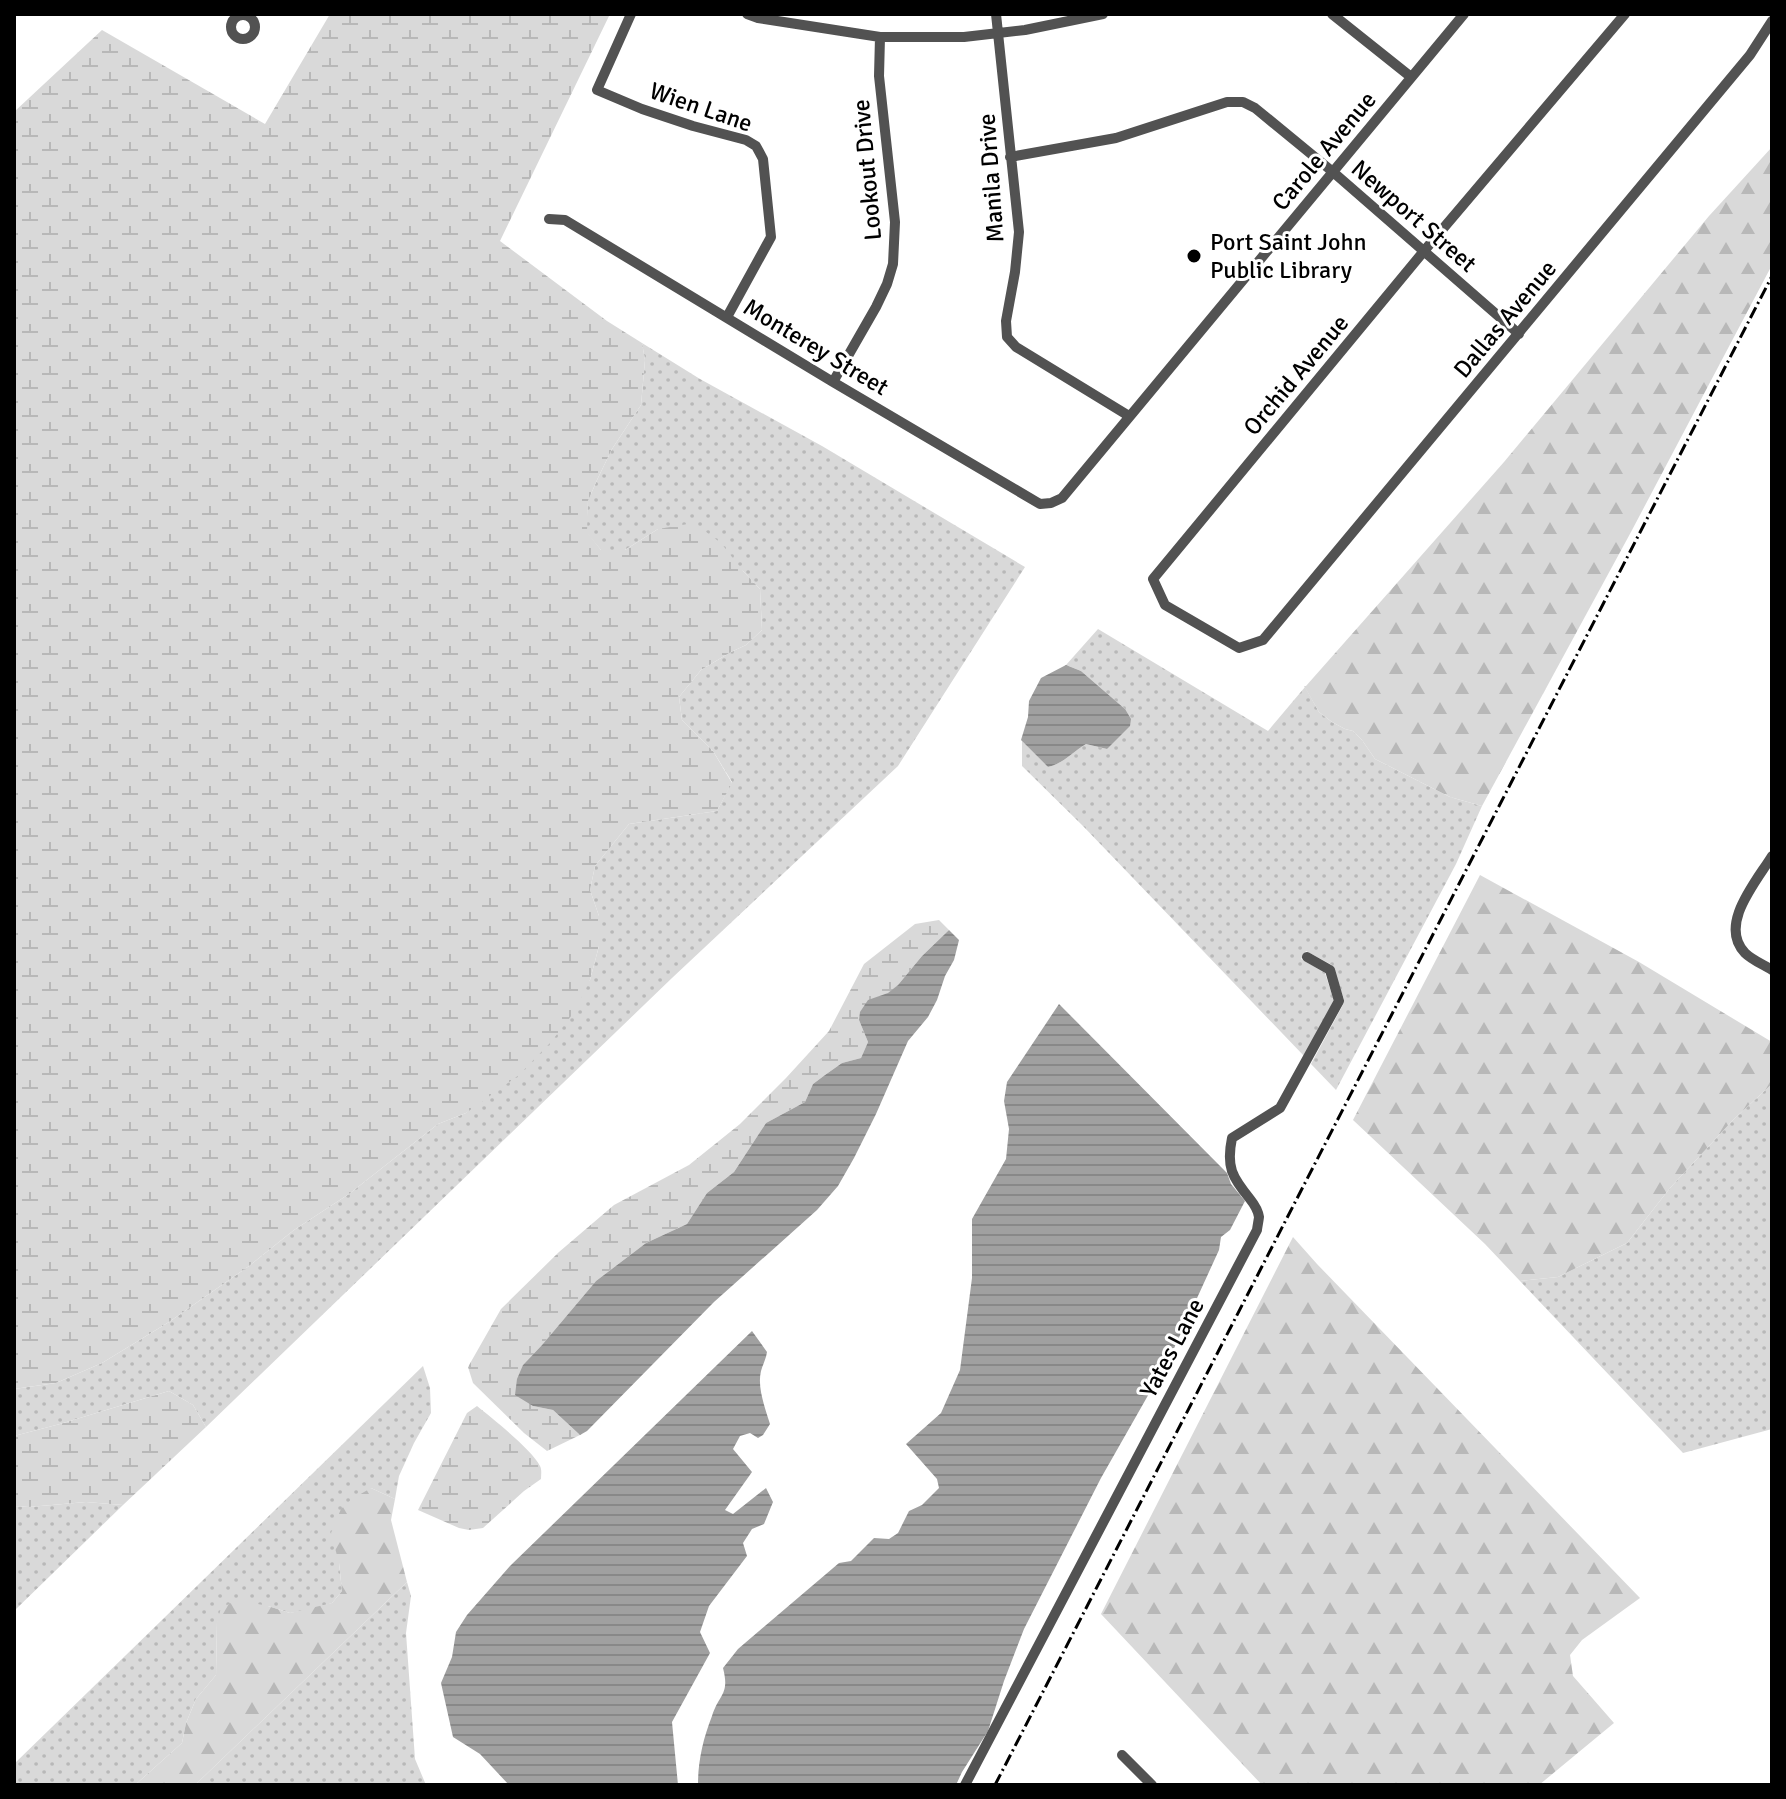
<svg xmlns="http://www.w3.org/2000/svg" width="1786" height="1799" font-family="Signika,sans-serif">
	<defs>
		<pattern id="grass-dots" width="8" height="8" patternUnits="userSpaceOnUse" patternTransform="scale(2)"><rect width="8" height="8" fill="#d9d9d9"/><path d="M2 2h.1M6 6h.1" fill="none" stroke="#b8b8b8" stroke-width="1.8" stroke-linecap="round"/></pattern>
		<pattern id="forest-firs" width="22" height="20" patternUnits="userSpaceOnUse" patternTransform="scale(2)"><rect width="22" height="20" fill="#d9d9d9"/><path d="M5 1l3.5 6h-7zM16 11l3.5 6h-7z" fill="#b8b8b8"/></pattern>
		<pattern id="wetland-marsh" width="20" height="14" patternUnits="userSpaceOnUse" patternTransform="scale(2)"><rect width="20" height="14" fill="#d9d9d9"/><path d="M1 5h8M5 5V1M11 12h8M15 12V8" fill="none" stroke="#b8b8b8"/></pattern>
		<pattern id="water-rules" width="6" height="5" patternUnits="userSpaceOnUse" patternTransform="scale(2)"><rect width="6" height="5" fill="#a0a0a0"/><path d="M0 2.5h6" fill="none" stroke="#888"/></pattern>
	</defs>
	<rect width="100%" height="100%" fill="#fff"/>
	<!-- grass -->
	<path fill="url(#grass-dots)" d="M642 343 700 379 822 446 1025 567 898 766 672 978 206 1427 193 1405 169 1391 60 1424 14 1436V1389L56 1383 102 1363 169 1322 249 1266 294 1230 349 1194 438 1124 466 1113 590 980 599 946V916L590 890 595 866 629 824 717 811 732 782 713 751 682 720 679 697 701 670 731 652 746 645 762 630 760 589 743 571 658 529 625 550H601L586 532 588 501 597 480 612 449 641 405 645 360Z
		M1098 629 1268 731 1305 687 1319 712 1332 722 1345 729 1353 731 1362 740 1375 759 1450 797 1482 806 1456 864 1336 1090 1311 1064 1344 1003V999L1332 965 1306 951 1301 959 1325 973 1334 1001 1304 1056 1083 826 1022 766V741L1048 767C1066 762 1071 753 1086 744L1107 749 1125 709 1081 671 1066 665Z
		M1772 1084V1429L1683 1453 1520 1281 1558 1277 1627 1243 1670 1188 1734 1119Z
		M423 1366 430 1388 431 1413 414 1443 399 1476 395 1499 371 1488 339 1563 342 1591 332 1603 314 1609 290 1613 268 1606 217 1622 216 1675 196 1699 186 1723 182 1743 135 1785H14V1764Z
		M86 1502 123 1505 14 1611V1506L29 1507Z
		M407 1582 411 1596 406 1633 415 1759 426 1785H195Z"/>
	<!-- forest -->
	<path fill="url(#forest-firs)" d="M1772 147V265L1631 532 1482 806 1450 797 1375 759 1362 740 1353 731 1345 729 1332 722 1319 712 1304 686H1306L1504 462 1709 216Z
		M1480 875 1639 962 1772 1042V1084L1734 1119 1670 1188 1627 1243 1558 1277 1520 1281 1485 1244 1353 1120Z
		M1293 1237 1317 1264 1640 1598 1582 1640 1570 1655 1573 1676 1614 1723 1539 1785H1262L1101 1614Z
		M371 1488 395 1499 391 1520 407 1582 195 1785H135L182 1743 186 1723 196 1699 216 1675 217 1622 221 1608 237 1600 268 1606 290 1613 332 1603 342 1591 339 1563 331 1533 341 1509 352 1499Z"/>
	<!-- wetland -->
	<path fill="url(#wetland-marsh)" d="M330 14H610L500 241 607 321 642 343 645 360 641 405 612 449 597 480 588 501 587 532 601 550H625L658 529 694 523 721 543 743 571 760 589 762 630 746 645 731 652 701 670 679 697 682 720 713 751 732 783 717 811 629 824 595 866 590 890 599 916V946L590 980 575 1011 551 1042 519 1075 466 1113 438 1124 349 1194 294 1230 249 1266 169 1322 102 1363 56 1383 14 1389V112L102 30 265 124Z
		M939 920 949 930 922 956 898 985 859 1020 868 1042 861 1058 842 1063 825 1075 813 1084 805 1102 766 1123 734 1172 707 1193 687 1224 646 1243 596 1281 542 1345 523 1365 533 1406 553 1410 580 1435 547 1451 524 1433 473 1383 468 1367 501 1309 559 1252 614 1205 689 1165 740 1124 786 1078 829 1031 864 964 915 924Z
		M169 1391 193 1405 206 1427 123 1505 86 1502 29 1507 14 1506V1436L60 1424Z
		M477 1406C492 1418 532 1450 540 1466 542 1470 541 1474 541 1479L524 1491 483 1528 469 1530 459 1528 418 1510 467 1413Z"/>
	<!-- water -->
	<path fill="url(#water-rules)" d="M1066 665 1081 671 1125 709 1131 719 1130 726 1107 749 1086 744C1071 753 1066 762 1048 767L1021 740 1028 717 1029 701 1041 678Z
		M949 930 959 940 954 960 945 976 937 1000 928 1017 908 1041 876 1114 854 1158 838 1186 817 1210 714 1302 587 1431 580 1435 553 1410 533 1406 515 1395 517 1379 523 1365 542 1345 596 1281 646 1243 687 1224 707 1193 734 1172 766 1123 805 1102 813 1084 825 1075 842 1063 861 1058 868 1042 859 1020 860 1012 868 1000 888 993 898 985 922 956Z
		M1059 1004 1227 1173 1231 1184 1245 1201 1230 1230 1221 1237 1219 1250 1171 1355 1101 1478 1024 1629 1004 1681 988 1731 962 1772 956 1785H698C698 1761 703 1739 712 1716 719 1694 730 1695 723 1668L738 1649 839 1563 851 1561 874 1538 889 1539 898 1533 909 1511 922 1505 939 1488 937 1479 906 1444 941 1413 960 1370 972 1278V1219L1006 1159 1009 1129 1004 1101 1007 1082Z
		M752 1331 767 1352C766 1359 763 1364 761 1371 757 1387 765 1408 770 1424L763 1435 758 1438 750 1433 740 1436 733 1449 752 1472 725 1510 733 1514 766 1488 773 1502 764 1524 752 1529 743 1543 747 1556 709 1606 700 1632 710 1653 672 1722 678 1785H509L480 1754 453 1737 441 1683 452 1657 456 1632 467 1615 510 1566Z"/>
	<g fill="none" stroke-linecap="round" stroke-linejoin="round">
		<!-- minor -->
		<path stroke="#525252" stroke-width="10" d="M631 14 597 90 642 109 693 126 746 140 756 146 763 159 771 237 727 317
			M747 14 758 18 880 37H964L1025 30 1103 14
			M996 14 1019 232 1015 272 1006 321 1007 337 1016 347 1129 416
			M1332 14 1411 77
			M1625 14 1424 251 1153 579 1165 605 1239 648 1263 640 1750 55 1772 21
			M231 27a12 12 0 1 1 24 0a12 12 0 1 1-24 0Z
			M1010 157 1116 138 1227 102H1243L1255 108 1333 172 1519 334
			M549 219 565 220 833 382 1040 504 1051 503 1062 498 1464 14
			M833 382 876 307 887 284 893 264 895 222 879 76 880 37
			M1772 856C1756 882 1718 925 1745 953 1752 960 1764 965 1772 970
			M1122 1755 1152 1785
			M965 1785 1257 1230C1257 1229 1259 1218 1259 1217 1258 1210 1254 1204 1250 1199 1232 1177 1226 1167 1232 1138L1280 1108 1339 1001 1330 970 1307 957"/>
		<!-- rail -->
		<path stroke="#000" stroke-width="3" stroke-dasharray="12 4 2 4" stroke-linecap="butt" d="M995 1785 1772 276"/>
	</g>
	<!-- markers -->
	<circle fill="#000" stroke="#fff" stroke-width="3" cx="1194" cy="256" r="8"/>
	<g text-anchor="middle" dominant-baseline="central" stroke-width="6" stroke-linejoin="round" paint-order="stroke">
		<!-- street labels -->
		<g font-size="24" fill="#000" stroke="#fff">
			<text transform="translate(701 107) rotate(19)">Wien Lane</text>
			<text transform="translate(1324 151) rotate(-50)">Carole Avenue</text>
			<text transform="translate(867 170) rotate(-95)">Lookout Drive</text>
			<text transform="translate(991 178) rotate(-94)">Manila Drive</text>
			<text transform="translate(1414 216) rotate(41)">Newport Street</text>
			<text transform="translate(1505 319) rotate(-50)">Dallas Avenue</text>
			<text transform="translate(816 347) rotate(31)">Monterey Street</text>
			<text transform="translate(1296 375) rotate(-50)">Orchid Avenue</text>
			<text transform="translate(1172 1348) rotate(-62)">Yates Lane</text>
		</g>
		<!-- poi labels -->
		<g font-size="24" fill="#000" stroke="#fff" text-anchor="start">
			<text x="1210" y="242">Port Saint John<tspan x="1210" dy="28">Public Library</tspan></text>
		</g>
	</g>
	<!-- border -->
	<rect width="1786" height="1799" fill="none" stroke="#000000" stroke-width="32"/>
</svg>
